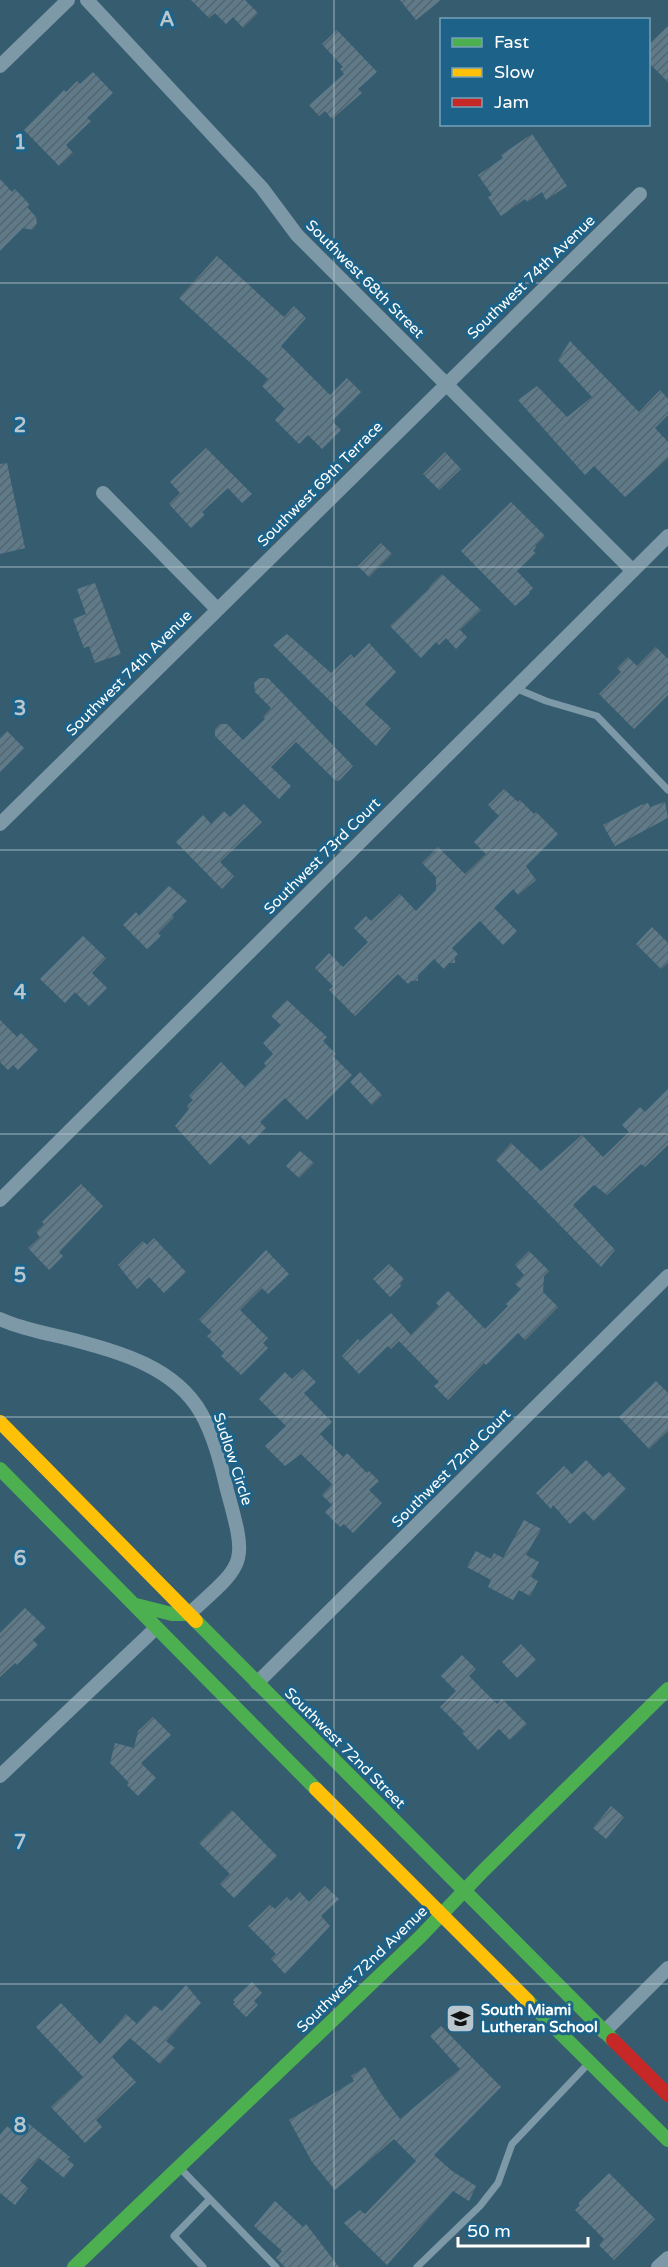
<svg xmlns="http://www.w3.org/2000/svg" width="668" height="2267" font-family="'Varela Round',sans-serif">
	<defs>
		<pattern id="building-hatch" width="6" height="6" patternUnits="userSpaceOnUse" patternTransform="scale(1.5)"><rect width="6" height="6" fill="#5f7b8a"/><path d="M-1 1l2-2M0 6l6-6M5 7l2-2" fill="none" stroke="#56646b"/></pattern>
	</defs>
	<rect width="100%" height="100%" fill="#365c70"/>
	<!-- building -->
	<path fill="url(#building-hatch)" d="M191 0H245L258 13 243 28 233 17 226 24 215 13 209 18Z
		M400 0H441L416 20Z
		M668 26V82L648 62V45Z
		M337 30 377 72 358 89 362 93 332 119 325 111 319 116 309 105 344 74 340 69 343 67 322 44Z
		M93 72 113 93 87 118 91 121 66 145 73 153 59 166 24 130 64 90 66 92 77 81 80 84Z
		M532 134 567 186 546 200 542 192 527 202 525 199 501 216 488 197 492 195 478 175 503 158 501 155Z
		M0 179 12 192 15 189 30 205 27 207 36 217 37 224 32 230 23 228 0 251Z
		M217 256 284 317 294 306 306 318 281 346 330 395 347 378 361 392 332 421 341 430 322 449 308 435 299 444 275 420 285 409 262 386 268 379 179 298Z
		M570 341 639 412 660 390 668 399V415L655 428 668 442V458L625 497 594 466 585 475 518 400 537 386 567 417 592 397 558 360Z
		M206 448 252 494 242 503 228 488 202 512 205 515 191 528 169 504 180 493 170 482Z
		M445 452 461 469 439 490 423 474Z
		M7 463 25 548 0 554V464Z
		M511 502 545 536 535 546 536 547 533 551 536 553 517 571 533 588 529 592 530 593 515 606 461 551Z
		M381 543 392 554 369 577 358 566Z
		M442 574 481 610 460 630 467 637 456 649 446 638 439 645 436 642 421 658 390 626 430 588 429 587Z
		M95 583 121 654 95 663 89 646 84 648 73 619 86 614 77 589Z
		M287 634 331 673 351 654 354 658 369 643 396 672 365 704 391 728 376 746 273 645Z
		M656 647 668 659V695L634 729 599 694 621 672 617 668 628 657 637 666Z
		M260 678H268L353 766 340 780 336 781 296 742 271 767 291 786 279 799 215 736V729L220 724H227L243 740 265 719 263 717 271 708 255 692 254 683Z
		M7 731 24 748 0 772V738Z
		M504 789 518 802 520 800 534 814 536 812 558 834 526 866 536 880 518 895 513 889 494 908 517 931 503 945 480 921 452 948 458 954 455 957V963H449L444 969 434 959 418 975V981H411L408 984 398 974 355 1016 329 990 333 986 315 968 329 953 343 967 368 942 354 928 366 916 371 921 400 894 416 911 436 890V877L422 863 438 847 465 874 486 854 474 842 499 816 488 805Z
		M665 802 668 818 615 846 603 825 641 805 648 803 650 807Z
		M244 804 262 822 220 862 234 876 222 889 176 842 203 815 211 824 224 811 230 817Z
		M169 886 187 901 172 915 174 917 158 933 161 936 147 949 123 925 136 912 139 916Z
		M652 927 668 943V963L661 969 636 944Z
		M83 936 106 958 92 973 107 988 89 1006 75 992 65 1003 40 979Z
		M287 1000 327 1037 323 1041 336 1054 333 1056 352 1075 307 1120 285 1098 260 1122 266 1128 249 1145 240 1136 210 1165 175 1126 189 1109 187 1106 193 1100 189 1096 221 1062 245 1087 266 1066 264 1063 273 1054 263 1043 281 1025 271 1016Z
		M0 1020 17 1037 21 1033 38 1050 18 1070 13 1065 8 1070 0 1062Z
		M360 1072 382 1095 372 1105 350 1082Z
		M668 1089V1145L645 1167 641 1164 607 1195 594 1185 573 1205 615 1250 601 1267 496 1160 511 1143 541 1171 582 1135 603 1157 629 1132 622 1125 640 1107 645 1112Z
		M300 1151 314 1163 299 1178 286 1166Z
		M81 1184 103 1206 59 1252 63 1256 49 1270 28 1248 40 1237 36 1232 44 1224 42 1222Z
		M154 1238 186 1272 164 1293 149 1277 137 1289 118 1265 143 1241 147 1245Z
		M266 1250 289 1274 268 1294 262 1288 240 1310 268 1338 263 1343 268 1348 241 1375 221 1356 224 1353 207 1336 212 1332 199 1320Z
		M529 1251 549 1271 544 1276 543 1292 558 1307 525 1340 518 1333 486 1365 484 1363 448 1400 434 1386 439 1382 399 1341 391 1349 388 1346 359 1374 342 1356 358 1339 360 1341 391 1313 411 1335 439 1306 436 1303 448 1291 485 1329 508 1306 506 1304 521 1289 515 1284 524 1275 515 1265Z
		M389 1264 404 1279 400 1284 401 1286 390 1297 373 1279Z
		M303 1369 316 1382 304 1393 332 1422 320 1434 343 1457 347 1453 367 1473 369 1471 379 1481 369 1490 382 1503 353 1533 344 1524 340 1527 325 1512 332 1505 322 1495 332 1484 301 1454 285 1466 265 1446 286 1426 259 1399 285 1372 292 1379Z
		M656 1381 668 1393V1431L649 1449 619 1417Z
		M586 1460 603 1477 609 1472 626 1489 594 1521 584 1511 570 1524 553 1505 551 1509 536 1493 564 1466 572 1474Z
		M524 1520 541 1529 526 1555 539 1562 531 1577 538 1581 530 1596 519 1590 513 1600 488 1587 491 1580 467 1567 476 1551 491 1559 494 1553 503 1558Z
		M25 1608 46 1628 33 1640 38 1645 17 1665 15 1663 0 1677V1633Z
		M521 1644 536 1660 517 1678 502 1662Z
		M462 1655 476 1669 469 1676 497 1704 502 1699 527 1724 510 1740 499 1729 478 1750 462 1733 464 1731 440 1707 456 1691 441 1676Z
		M153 1717 171 1735 141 1763 156 1778 138 1796 127 1785 129 1783 110 1763 115 1743 134 1748 138 1731Z
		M611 1806 624 1817 606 1839 593 1828Z
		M232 1810 277 1856 234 1898 220 1884 230 1874 199 1843Z
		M325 1886 339 1899 321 1916 330 1926 285 1974 271 1959 276 1954 248 1926 270 1905 275 1909 287 1897 291 1901 300 1892 309 1902Z
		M252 1982 262 1993 254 2001 258 2005 246 2017 233 2004 235 2002 233 2000Z
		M186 1985 201 2003 166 2041 175 2048 160 2064 130 2038 112 2057 136 2082 96 2120 102 2127 85 2143 51 2107 83 2077 36 2027 61 2003 100 2044 126 2014 137 2024 154 2005 162 2011Z
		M441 2026 501 2087 434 2155 452 2171 476 2186 469 2201 453 2191 387 2265 344 2223 360 2210 365 2214 416 2161 394 2139 335 2190 312 2162 289 2120 354 2081 351 2076 365 2067 382 2095 400 2119 460 2069 430 2036Z
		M24 2120 70 2157 67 2159 74 2165 64 2178 39 2158 20 2181 28 2188 15 2205 0 2193V2135L7 2126 14 2132Z
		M609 2173 655 2219 614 2260 599 2245 604 2239 575 2210 580 2205 578 2203Z
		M275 2201 303 2227 306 2224 339 2267H285L276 2258 282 2251 254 2226Z"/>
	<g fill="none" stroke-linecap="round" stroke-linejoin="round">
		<!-- lane -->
		<path stroke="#7d98a6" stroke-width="7" d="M515 688 546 701 597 716 668 790
			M180 2168 210 2199 174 2236 203 2267
			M210 2199 276 2267
			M417 2267 480 2206 498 2183 512 2144 588 2064"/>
		<!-- street -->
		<path stroke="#7d98a6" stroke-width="14" d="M87 0 262 188 297 235 633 571
			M0 66 68 0
			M103 493 217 609
			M0 824 640 194
			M0 1200 668 536
			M0 1319C22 1329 46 1333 70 1339 118 1352 174 1366 201 1413 214 1436 221 1464 227 1490 248 1566 246 1562 189 1614
			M257 1683 668 1276
			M0 1776 156 1628
			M604 2032 668 1968
			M658 2267 668 2258"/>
		<!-- fast -->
		<path stroke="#4caf50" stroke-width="14" d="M0 1469 316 1789
			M136 1605 172 1614H189
			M196 1621 613 2040
			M528 2001 668 2140
			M74 2267 420 1937 483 1871 668 1689"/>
		<!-- slow -->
		<path stroke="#ffc107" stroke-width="14" d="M0 1422 196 1621
			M316 1789 528 2001"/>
		<!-- jam -->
		<path stroke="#c62828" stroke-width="14" d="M613 2040 668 2095"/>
	</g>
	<!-- grid -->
	<path fill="none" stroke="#b9c6cd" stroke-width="1.5" stroke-opacity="0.55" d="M334 0V2267M0 283H668M0 567H668M0 850H668M0 1134H668M0 1417H668M0 1700H668M0 1984H668"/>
	<!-- icons -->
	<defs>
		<symbol id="school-square" viewBox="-11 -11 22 22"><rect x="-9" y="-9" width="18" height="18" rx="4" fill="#b9c6cd" stroke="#1d6389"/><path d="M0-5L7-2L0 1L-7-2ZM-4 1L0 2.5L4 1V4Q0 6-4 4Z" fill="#111"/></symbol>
	</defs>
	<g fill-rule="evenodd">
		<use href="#school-square" x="444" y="2002" width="33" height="33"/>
	</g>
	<g text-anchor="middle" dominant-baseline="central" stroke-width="6" stroke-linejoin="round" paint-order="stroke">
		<!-- street labels -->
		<g font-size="15" fill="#fff" stroke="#1d6389">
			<text transform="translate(531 277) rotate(-44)">Southwest 74th Avenue</text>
			<text transform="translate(365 279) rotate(45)">Southwest 68th Street</text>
			<text transform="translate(320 484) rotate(-45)">Southwest 69th Terrace</text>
			<text transform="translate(129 673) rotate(-45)">Southwest 74th Avenue</text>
			<text transform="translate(322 856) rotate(-45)">Southwest 73rd Court</text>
			<text transform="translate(233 1459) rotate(72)">Sudlow Circle</text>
			<text transform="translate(451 1468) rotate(-45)">Southwest 72nd Court</text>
			<text transform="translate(345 1748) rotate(45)">Southwest 72nd Street</text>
			<text transform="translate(362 1969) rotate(-44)">Southwest 72nd Avenue</text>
		</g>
		<!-- poi labels -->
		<g font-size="15" font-weight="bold" fill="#fff" stroke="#1d6389" text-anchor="start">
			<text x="481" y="2010">South Miami<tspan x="481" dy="17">Lutheran School</tspan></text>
		</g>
	</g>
	<g font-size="20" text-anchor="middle" font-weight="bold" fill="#b9c6cd" stroke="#1d6389" stroke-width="6" stroke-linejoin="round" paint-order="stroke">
		<text x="167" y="26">A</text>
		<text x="20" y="149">1</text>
		<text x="20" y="432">2</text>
		<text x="20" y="715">3</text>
		<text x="20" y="999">4</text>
		<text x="20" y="1282">5</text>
		<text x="20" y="1565">6</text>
		<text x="20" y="1849">7</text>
		<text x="20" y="2132">8</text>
	</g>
	<!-- legend -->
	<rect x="440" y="18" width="210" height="108" fill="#1d6389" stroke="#77a1b8" stroke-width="1.5"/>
	<rect x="452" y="38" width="30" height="9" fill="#4caf50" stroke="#77a1b8" stroke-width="1.5"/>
	<text x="494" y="48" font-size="18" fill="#ffffff">Fast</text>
	<rect x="452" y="68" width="30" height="9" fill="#ffc107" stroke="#77a1b8" stroke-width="1.5"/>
	<text x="494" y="78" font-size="18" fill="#ffffff">Slow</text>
	<rect x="452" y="98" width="30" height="9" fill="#c62828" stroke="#77a1b8" stroke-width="1.5"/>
	<text x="494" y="108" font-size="18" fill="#ffffff">Jam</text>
	<!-- scale -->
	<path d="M458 2237v9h130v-9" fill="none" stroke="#ffffff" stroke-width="3"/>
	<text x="467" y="2237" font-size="18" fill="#ffffff" stroke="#1d6389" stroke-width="4.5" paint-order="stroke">50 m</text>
</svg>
